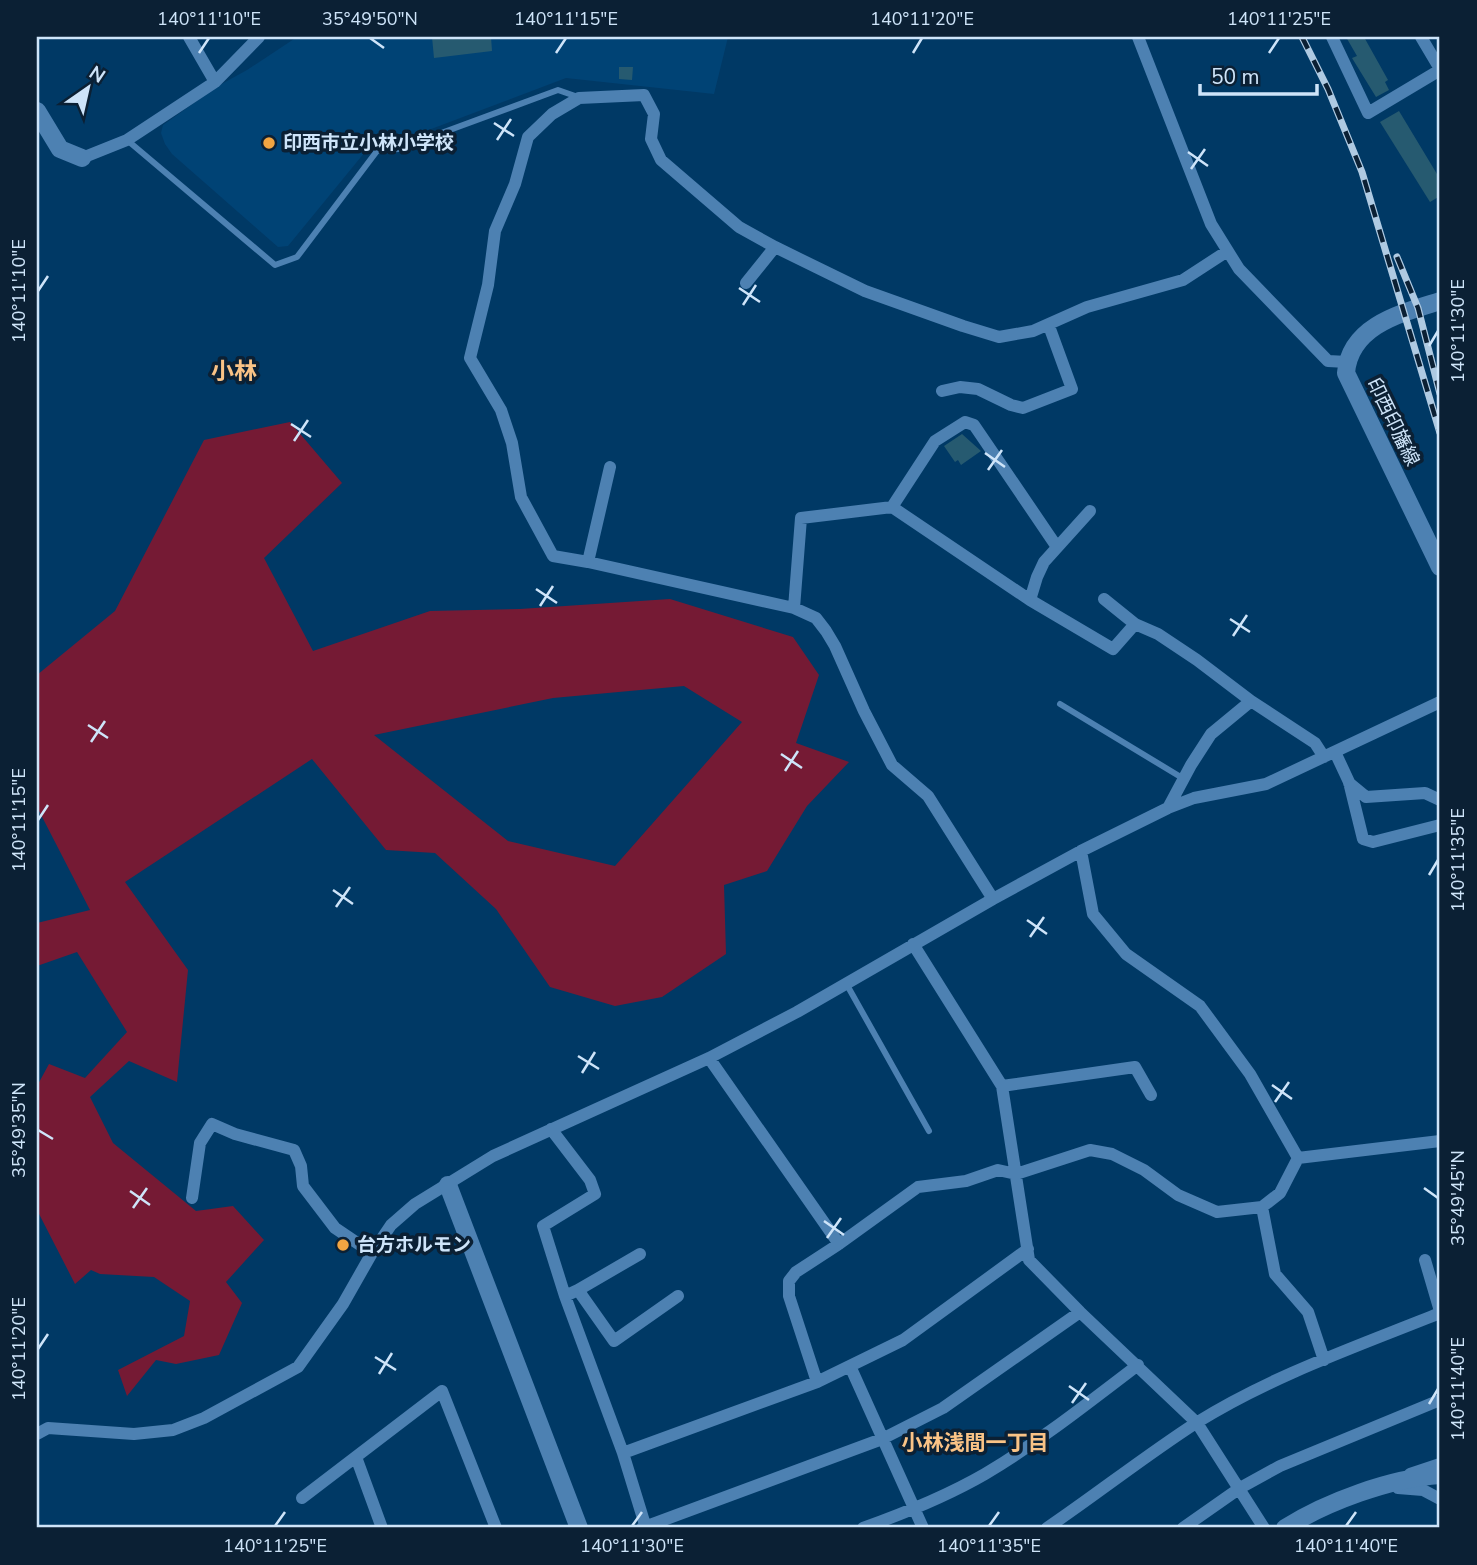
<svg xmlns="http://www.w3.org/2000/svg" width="1477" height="1565" font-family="'Nunito Sans','Noto Sans JP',sans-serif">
	<rect width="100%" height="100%" fill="#003965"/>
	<!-- built -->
	<path fill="#004375" d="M297 37H728L714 94 566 78 410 137 399 134 374 141 288 246 278 247 172 154 165 144 161 133 163 125 218 86 247 70Z"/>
	<!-- green -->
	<path fill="#751a34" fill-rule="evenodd" d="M290 422 342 483 264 558 313 651 430 611 520 609 670 599 793 637 819 675 796 743 849 762 807 806 767 871 724 885 726 954 662 997 615 1006 550 987 496 909 435 853 386 850 312 759 125 882 188 970 177 1082 129 1061 90 1097 113 1143 196 1211 233 1206 264 1240 226 1282 242 1303 219 1355 176 1364 156 1360 127 1396 118 1370 184 1336 190 1301 154 1277 100 1274 91 1270 75 1284 37 1210V1086L49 1064 85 1078 127 1032 77 952 37 966V923L90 910 37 807V675L115 611 204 440ZM684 686 742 722 615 866 508 841 374 735 553 698Z"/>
	<!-- building -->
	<path fill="#265a70" d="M432 37H491L492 51 434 58Z
		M1346 37H1364L1388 80 1385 82 1389 90 1376 97 1352 58 1357 56Z
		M619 67H633L632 80 619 79Z
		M1399 111 1440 179V196L1430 202 1380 122Z
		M962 434 981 451 961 465 958 460 955 462 944 446Z"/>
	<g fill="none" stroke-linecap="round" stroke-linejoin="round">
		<!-- lane -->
		<path stroke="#4d81b2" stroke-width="6" d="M127 140 275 265 297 257 377 151 398 149 558 90 578 97
			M1060 704 1184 779
			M847 985 929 1131"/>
		<!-- street -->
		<path stroke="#4d81b2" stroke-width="12" d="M189 37 215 82
			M1138 37 1211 224 1239 269 1328 361 1347 362
			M1332 37 1368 113 1440 70
			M1421 37 1440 69
			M82 158 127 140 215 82 259 37
			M746 283 775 247
			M942 391 960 387 978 389 1011 405 1023 408 1072 389 1049 326
			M892 507 1030 600 1113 649 1135 624
			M588 562 610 467
			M1104 599 1135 624 1158 634 1197 660 1251 701 1315 743 1324 757
			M1030 600 1037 577 1044 562 1090 511
			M794 608 801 518 892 507 935 441 965 422 974 425 1057 547
			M1335 752 1349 782 1363 839 1373 842 1440 825
			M1349 783 1366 797 1425 793 1440 800
			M1168 808 1191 765 1211 734 1251 701
			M1081 851 1093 914 1126 954 1200 1006 1250 1074 1298 1158
			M993 899 928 796 892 765 864 711 835 646 826 631 816 618 794 608 588 562 553 556 521 497 512 443 501 410 470 358 488 285 495 231 515 184 528 137 552 114 579 98 644 95 654 114 651 139 661 160 739 227 775 247 865 291 963 326 999 337 1033 331 1087 307 1183 280 1226 252
			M913 944 1002 1086 1029 1260 1080 1312 1197 1423 1264 1528
			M709 1058 839 1244
			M1002 1086 1135 1067 1151 1095
			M551 1129 590 1180 595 1194 543 1226 565 1296 623 1453 646 1528
			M192 1198 200 1143 212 1124 235 1134 294 1150 301 1166 303 1186 335 1228 372 1253
			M1262 1207 1275 1274 1308 1312 1324 1360
			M1425 1260 1440 1311
			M578 1290 640 1254
			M565 1296 578 1290 614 1341 678 1296
			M850 1366 923 1528
			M817 1382 789 1296V1281L796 1272 839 1244 918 1187 966 1181 998 1170 1016 1174 1090 1150 1112 1154 1144 1170 1178 1195 1217 1212 1262 1207 1280 1193 1298 1158 1440 1141
			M37 1434 48 1428 134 1434 173 1430 204 1418 298 1367 343 1304 372 1253 391 1225 415 1204 493 1156 709 1058 797 1012 993 899 1081 851 1168 808 1194 798 1266 784 1440 702
			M623 1453 817 1382 903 1340 1028 1249
			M356 1457 382 1528
			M1410 1474 1440 1464
			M1398 1488 1423 1490 1440 1499
			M302 1498 442 1391 496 1528
			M642 1528 882 1439 943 1408 1080 1312
			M863 1528C905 1513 947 1496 985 1474 1039 1442 1088 1403 1138 1365
			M1047 1528C1097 1494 1145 1456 1196 1423 1271 1376 1358 1346 1440 1313
			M1183 1528 1240 1488 1280 1466 1440 1400"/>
		<!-- secondary -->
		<path stroke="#4d81b2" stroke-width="18" d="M37 111 60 149 82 158
			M1440 301C1402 313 1350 325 1346 373L1440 567
			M448 1185 579 1528
			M1285 1528C1326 1502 1391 1478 1440 1475"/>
		<defs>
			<path id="rail" d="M1302 37 1328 89 1362 172 1440 433
				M1397 257 1418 308 1440 394"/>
		</defs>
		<!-- rail casing -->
		<use href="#rail" stroke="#afcae2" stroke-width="7"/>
		<!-- rail -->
		<use href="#rail" stroke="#0b2034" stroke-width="4.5" stroke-dasharray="13" stroke-linecap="butt"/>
	</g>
	<!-- ticks -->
	<path fill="none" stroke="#cee4f9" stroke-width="2.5" d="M370 38 384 48M199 53 209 38M556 53 566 38M913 53 922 38M1269 53 1279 38M494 123 514 136M497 140 511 119M1188 152 1208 166M1191 169 1205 149M739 288 760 302M38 291 48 276M743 305 756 285M1429 346 1438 331M291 424 311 437M294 441 308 420M985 453 1005 467M988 470 1002 450M536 589 557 603M540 606 553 586M1230 619 1250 632M1233 636 1247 615M88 725 108 738M91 742 105 721M781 754 802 768M785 771 798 751M38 820 48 805M1429 875 1438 860M333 890 353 904M336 907 350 887M1027 920 1047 934M1030 937 1044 917M578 1056 599 1069M582 1073 595 1052M1272 1085 1292 1099M1275 1102 1289 1082M38 1130 53 1139M1424 1188 1438 1198M130 1191 150 1205M133 1208 147 1188M824 1221 844 1235M827 1238 841 1218M38 1349 48 1334M375 1357 396 1370M379 1374 392 1353M1069 1386 1089 1400M1072 1403 1086 1383M1429 1404 1438 1389M275 1526 285 1512M632 1526 642 1512M989 1526 999 1512M1346 1526 1356 1512"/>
	<!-- markers -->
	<g fill="#f2a542" stroke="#0b2034" stroke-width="2.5">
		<circle cx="269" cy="143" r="7"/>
		<circle cx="343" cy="1245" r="7"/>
	</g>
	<g text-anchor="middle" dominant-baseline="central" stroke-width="7" stroke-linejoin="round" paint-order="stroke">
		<!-- poi labels -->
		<g font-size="19" font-weight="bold" fill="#cee4f9" stroke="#0b2034" text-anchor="start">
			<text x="283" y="143">印西市立小林小学校</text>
			<text x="357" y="1245">台方ホルモン</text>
		</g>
		<!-- street labels -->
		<g font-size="19" fill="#cee4f9" stroke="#0b2034">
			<text transform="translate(1393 422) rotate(64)">印西印旛線</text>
		</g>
		<!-- neighbourhood labels -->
		<g font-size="21" font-weight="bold" fill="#fac386" stroke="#0b2034">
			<text x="975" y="1443">小林浅間一丁目</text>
		</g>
		<!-- quarter labels -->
		<g font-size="23" font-weight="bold" fill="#fac386" stroke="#0b2034">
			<text x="234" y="371">小林</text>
		</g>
	</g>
	<!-- border -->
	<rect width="1477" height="1565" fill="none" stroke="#0b2034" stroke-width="77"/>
	<!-- north arrow -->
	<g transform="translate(88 88) rotate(34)" stroke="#0b2034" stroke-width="5" paint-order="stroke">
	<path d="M0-5L12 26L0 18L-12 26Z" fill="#cee4f9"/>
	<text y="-10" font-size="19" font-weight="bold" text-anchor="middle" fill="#cee4f9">N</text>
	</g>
	<!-- scale -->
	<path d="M1200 84v10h117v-10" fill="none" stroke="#cee4f9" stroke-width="3.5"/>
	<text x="1211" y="84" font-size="21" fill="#cee4f9" stroke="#0b2034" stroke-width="5" paint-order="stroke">50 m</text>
	<rect x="38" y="38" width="1400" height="1488" fill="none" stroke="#cee4f9" stroke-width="2.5"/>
	<g font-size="18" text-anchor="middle" fill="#cee4f9">
		<text x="209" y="25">140°11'10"E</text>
		<text x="370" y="25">35°49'50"N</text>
		<text x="566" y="25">140°11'15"E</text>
		<text x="922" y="25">140°11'20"E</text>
		<text x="1279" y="25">140°11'25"E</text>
		<text transform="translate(19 291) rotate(-90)" y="6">140°11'10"E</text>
		<text transform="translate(1458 331) rotate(-90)" y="6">140°11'30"E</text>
		<text transform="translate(19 820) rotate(-90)" y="6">140°11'15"E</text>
		<text transform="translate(1458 860) rotate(-90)" y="6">140°11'35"E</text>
		<text transform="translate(19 1130) rotate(-90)" y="6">35°49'35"N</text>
		<text transform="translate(1458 1198) rotate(-90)" y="6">35°49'45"N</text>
		<text transform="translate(19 1349) rotate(-90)" y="6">140°11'20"E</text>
		<text transform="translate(1458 1389) rotate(-90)" y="6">140°11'40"E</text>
		<text x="275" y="1552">140°11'25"E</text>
		<text x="632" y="1552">140°11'30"E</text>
		<text x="989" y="1552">140°11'35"E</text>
		<text x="1346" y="1552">140°11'40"E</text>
	</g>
</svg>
